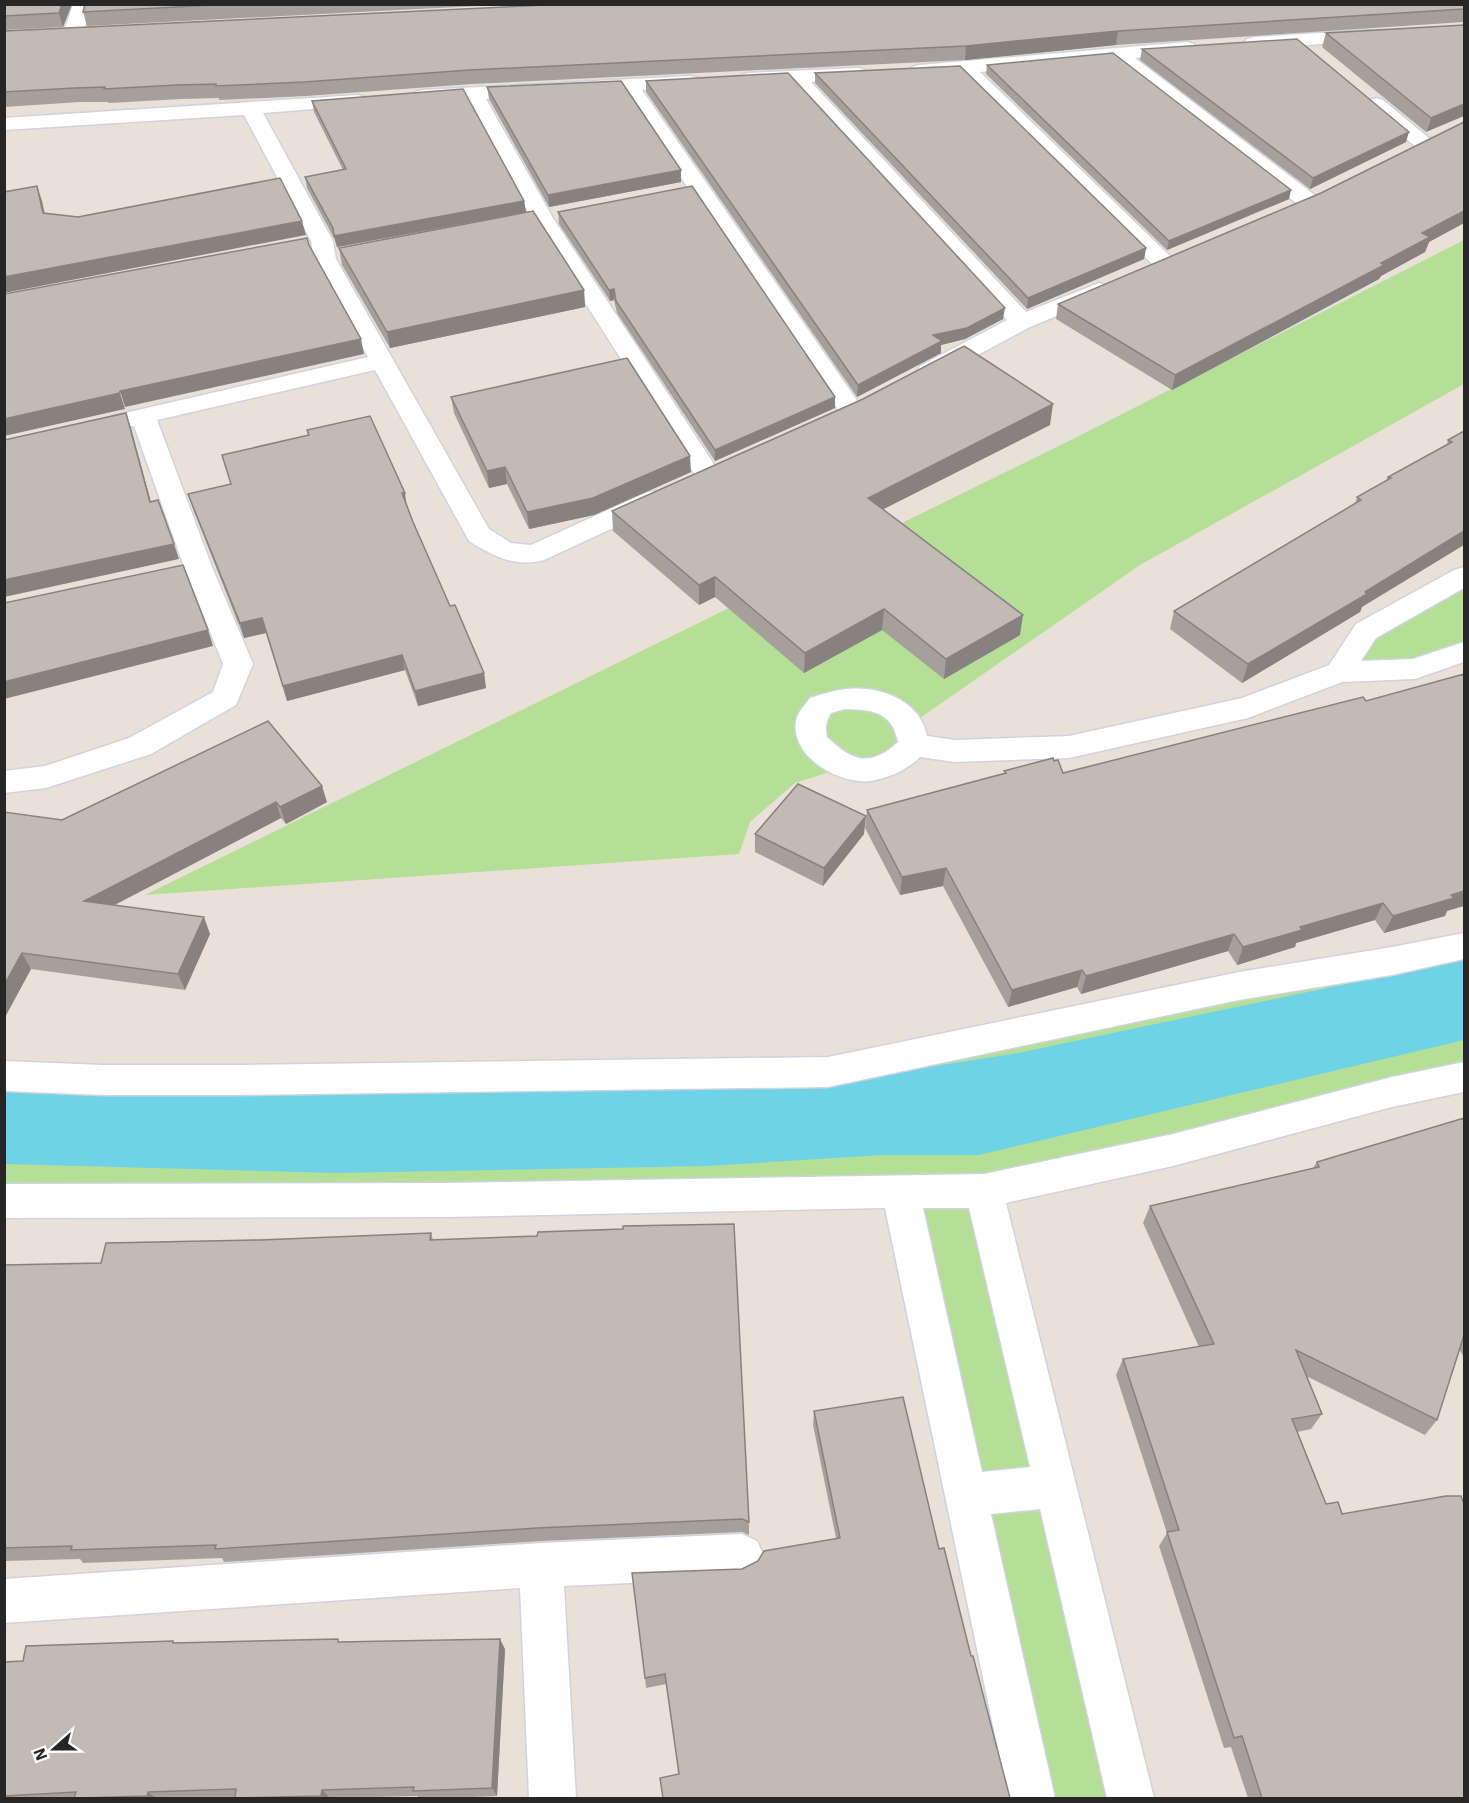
<svg xmlns="http://www.w3.org/2000/svg" width="1469" height="1803" font-family="'IBM Plex Sans',sans-serif">
	<rect width="100%" height="100%" fill="#e9e0d8"/>
	<!-- green -->
	<path fill="#b5de96" d="M1464 240V384L1140 565 910 725 914 745 795 783 750 822 739 854 145 895 1073 439Z
		M1464 576V652L1415 669 1339 672 1366 631Z
		M1464 946V1077L984 1191 1131 1798H1031L900 1191 5 1201V1076L828 1072Z"/>
	<!-- water -->
	<path fill="#6fd3e7" d="M1464 959V1040L979 1155H882L708 1166 334 1173 5 1164V1090L891 1073 1018 1053Z"/>
	<g fill="none" stroke-linecap="round" stroke-linejoin="round">
		<defs>
			<path id="minor" d="M73 4H91L83 35 80 39H66L63 35Z
				M1370 30 1377 32 1380 36 1377 40 1254 49 1247 47 1244 43 1247 39 1254 37Z
				M1187 42 1194 44 1197 48 1194 52 1135 58 1316 196 1319 201 1316 206 1308 208 1300 206 1113 60 980 72 1172 258 1175 263 1172 268 1164 270 1156 268 959 73 919 77 912 75 909 71 912 67 919 65Z
				M858 68 865 70 868 74 865 78 811 82 1026 312 1099 283 1107 285 1111 290 1107 295 1030 327 938 376 929 378 920 376 917 371 920 366 1007 320 790 83H741L738 79 741 75 748 73Z
				M691 76 698 78 701 82 698 86 642 90 865 412 861 417 852 420 843 417 623 92 486 99 553 218 721 475 717 481 708 483 699 481 695 475 531 218 466 100 422 102 415 100 412 96 415 92 422 90Z
				M358 95 365 97 368 101 365 105 263 113 333 241 336 259 489 529 511 543 531 545 645 493 654 491 663 493 667 499 663 505 544 560C515 568 493 556 469 541L375 370 157 420 212 567 253 664 236 705 151 754 46 788 4 793V771L45 766 129 738 213 692 223 664 184 567 134 426 121 429 112 426 108 421 112 416 368 357 314 259 311 241 244 115 4 130V118Z
				M1376 98 1383 100 1430 139 1433 143 1430 147 1423 149 1416 147 1369 108 1366 104 1369 100Z
				M1464 567V588L1376 638 1361 661 1413 659 1464 642V662L1415 679 1342 682 1248 718 1069 758 955 762 920 757C907 770 889 778 871 781 840 785 790 757 796 721 797 713 805 705 810 698 822 694 835 690 847 689 880 686 920 700 927 736L955 740 1069 736 1242 698 1329 665 1356 624 1454 570ZM845 709C872 710 892 711 898 742 870 768 852 761 827 737 825 727 826 721 831 713Z
				M1464 933V959L1392 975 1239 1000 828 1087 237 1095H104L4 1091V1061L104 1065H237L828 1057 1239 972 1392 947Z
				M1464 1062V1092L1392 1107 1173 1166 1006 1203 1154 1798H1107L1040 1509 991 1514 1055 1798H1008L885 1208 446 1217 4 1218V1184L446 1183 984 1174 1173 1134 1392 1077ZM923 1208H969L1030 1467 982 1472Z
				M742 1534 757 1541 764 1556 757 1571 742 1578 564 1586 576 1798H529L520 1588 4 1623V1579L541 1543Z"/>
		</defs>
		<!-- minor casing -->
		<use href="#minor" stroke="#ced3df" stroke-width="3"/>
		<!-- minor -->
		<use href="#minor" fill="#fff" fill-rule="evenodd"/>
	</g>
	<!-- wall -->
	<path fill="#a6a09c" d="M4 4H72L63 27 4 30Z
		M85 4H513L87 26 83 12Z
		M1464 4V22L1116 45 965 60 472 84 306 96 219 100V98L181 99 109 103 108 102H80L4 107V31Z
		M1464 25 1426 132 1322 47 1326 33Z
		M1142 49 1406 142 1310 189 1140 60Z
		M987 65 1289 199 1167 250 986 74Z
		M815 73 1146 248 1144 259 1027 309 815 83Z
		M646 81 1003 319 965 339 941 345V353L857 397 646 92Z
		M487 87 681 170V182L549 207 489 99Z
		M312 101 524 201 526 212 337 247 335 240 307 188 305 177 343 170 314 112Z
		M1464 122V223L1429 242 1425 252 1381 276 1379 279 1172 390 1056 319 1058 304 1321 193Z
		M558 212 835 408 715 461 617 313 614 300 610 301 559 224Z
		M339 248 584 290 585 307 390 348 342 265Z
		M451 397 691 472 594 515 529 529 507 484 489 488 454 413Z
		M1050 425 883 509 1020 635 944 679 882 630 804 673 715 597 699 605 613 531 612 511Z
		M307 430 407 508 450 606 484 673 486 688 418 706 405 670 287 701 266 633 244 638 193 509 188 494 231 484 308 435Z
		M1464 431 1362 607 1360 612 1242 683 1170 629 1174 611 1355 504 1357 497 1386 481 1388 477 1447 444 1448 440Z
		M268 721 327 802 286 824 281 818 115 905 210 934 185 990 31 969 4 1019V812L62 820Z
		M1004 771 1063 773 1447 911 1445 916 1384 933 1375 920 1296 943 1295 947 1237 965 1228 951 1081 994 1077 987 1008 1007 943 886 900 895 865 828 867 810 1004 774Z
		M755 834H864L823 886 755 852Z
		M1464 1118V1358L1460 1350 1437 1420 1425 1435 1306 1376 1322 1414 1311 1429 1297 1432 1326 1504 1464 1798H1248L1231 1747 1224 1748 1159 1546 1167 1533 1116 1375 1123 1359 1199 1347 1143 1223 1150 1206 1313 1168 1317 1162Z
		M431 1233 433 1240 749 1522V1535L742 1532 541 1541 224 1562 222 1558 83 1563 80 1559 4 1561V1265L101 1263 260 1240Z
		M814 1411 939 1549 679 1774 666 1684 646 1688 645 1678 742 1569 836 1538 813 1425Z
		M340 1642 505 1649 497 1796 450 1798H419L417 1796 330 1798H4V1662L23 1661 175 1643Z"/>
	<!-- shaded-wall -->
	<path fill="#87827f" d="M62 4H72L63 27 59 13Z
		M1118 31 1116 45 965 60 966 46Z
		M1464 104V116L1426 132 1431 118Z
		M1409 132 1406 142 1310 189 1313 178Z
		M681 170V182L549 207 548 195Z
		M37 186 42 201 48 228 43 213Z
		M1291 190 1289 199 1167 250 1169 241Z
		M524 201 526 212 337 247 334 236Z
		M1464 211V223L1429 242 1425 252 1381 276 1379 279 1172 390 1175 375 1381 263 1422 233Z
		M302 221 306 235 4 293V277Z
		M1146 248 1144 259 1027 309 1028 298Z
		M614 289V300L610 301 609 290Z
		M584 290 585 307 390 348 387 332Z
		M1005 308 1003 319 965 339 941 345V353L857 397 858 385 933 335Z
		M361 339 364 354 125 407 120 391Z
		M120 393 125 409 4 436V419Z
		M835 397V408L715 461V450Z
		M1053 404 1050 425 866 518 868 498Z
		M126 413 131 428 155 517 150 502Z
		M690 456 691 472 594 515 529 529 527 512Z
		M505 467 507 484 489 488 487 471Z
		M402 493H405L407 508Z
		M1464 531V545L1362 607 1360 612 1242 683 1248 664 1365 592Z
		M174 544 179 559 4 597V580Z
		M715 577V597L699 605V585Z
		M884 609 882 630 804 673 805 653Z
		M1023 615 1020 635 944 679 946 659Z
		M262 618 266 633 244 638 240 623Z
		M208 630 213 646 4 699V682Z
		M402 655 405 670 287 701 283 686Z
		M484 673 486 688 418 706 415 691Z
		M322 786 327 802 286 824 280 807Z
		M276 802 281 818 91 917 84 901Z
		M866 816 864 834 823 886 824 868Z
		M946 868 943 886 900 895 902 877Z
		M1464 891V906L1447 911 1445 916 1384 933 1393 916Z
		M1383 903 1375 920 1296 943 1295 947 1237 965 1243 947 1300 927Z
		M204 917 210 934 185 990 178 974Z
		M1234 934 1228 951 1081 994 1086 976Z
		M22 953 31 969 4 1019V985Z
		M1082 970 1077 987 1008 1007 1012 990Z
		M500 1639 505 1649 497 1796 492 1788Z
		M322 1790 330 1798H324L321 1796Z
		M148 1792 156 1798H150L147 1796Z"/>
	<!-- building -->
	<path fill="#c1bab5" stroke="#87827f" stroke-width="1.5" d="M4 4H62L59 13 4 16Z
		M85 4H232L83 12Z
		M567 4H1464V9L1118 31 966 46 470 70 304 82 216 86V84L177 85 104 89 105 87 75 88 4 92V31Z
		M1464 25V104L1431 118 1326 33Z
		M1297 39 1409 132 1313 178 1142 49Z
		M1113 53 1291 190 1169 241 987 65Z
		M960 66 1146 248 1028 298 815 73Z
		M788 73 1005 308 967 328 933 335 942 341 858 385 646 81Z
		M621 81 681 170 548 195 487 87Z
		M463 89 524 201 334 236 333 228 305 177 346 169 312 101Z
		M1464 122V211L1422 233 1430 237 1381 263 1384 265 1175 375 1058 304 1321 193Z
		M280 178 302 221 4 277V192L37 186 43 213 78 217Z
		M692 186 835 397 715 450 616 301 614 289 609 290 558 212Z
		M533 211 584 290 387 332 339 248Z
		M307 238 309 245 361 339 120 391V393L4 419V294Z
		M964 346 1053 404 868 498 1023 615 946 659 884 609 805 653 715 577 699 585 612 511 863 399Z
		M627 358 690 456 593 498 527 512 505 467 487 471 451 397Z
		M126 413 150 502 158 500 174 544 4 580V440Z
		M370 416 405 493H402L413 522 450 606 455 605 484 673 415 691 402 655 283 686 262 618 240 623 188 494 231 484 222 455 309 435 307 430Z
		M1464 431V531L1365 592 1367 594 1248 664 1174 611 1361 500 1357 497 1391 478 1388 477 1452 442 1448 440Z
		M183 565 208 630 4 682V603Z
		M1464 674V891L1451 895 1454 898 1393 916 1383 903 1300 927 1302 930 1243 947 1234 934 1086 976 1082 970 1012 990 946 868 902 877 867 810 1006 773 1004 771 1053 758 1054 761 1058 760 1063 773 1363 697 1366 701Z
		M268 721 322 786 280 807 276 802 84 901 204 917 178 974 22 953 4 985V812L62 820Z
		M798 784 866 816 824 868 755 834Z
		M1464 1118V1335L1437 1420 1296 1350 1322 1414 1292 1419 1326 1504 1338 1502 1342 1514 1446 1496H1461L1464 1504V1798H1262L1242 1736 1234 1738 1167 1532 1179 1530 1123 1359 1214 1344 1150 1206 1319 1167 1317 1162Z
		M734 1224 749 1522 742 1519 537 1528 215 1549 216 1545 71 1550 72 1546 4 1548V1265L101 1263 106 1243 260 1240 431 1233 430 1240 537 1236 538 1232 623 1229V1226Z
		M903 1397 939 1549 944 1548 971 1656H973L1010 1798H663L660 1778 679 1774 665 1674 645 1678 632 1573 742 1569 758 1561 764 1551 840 1538 814 1411Z
		M338 1639V1642L500 1639 492 1788 413 1791 414 1787 322 1790 321 1796 235 1798 236 1789 148 1792 147 1796 77 1798H74L76 1792 4 1796V1662L23 1661 26 1646 173 1641V1643Z"/>
	<!-- border -->
	<rect width="1469" height="1803" fill="none" stroke="#262626" stroke-width="12"/>
	<!-- north arrow -->
	<g transform="translate(54 1749) rotate(249)" stroke="#ffffff" stroke-width="4.5" paint-order="stroke">
	<path d="M0-4.5L10 22L0 15L-10 22Z" fill="#262626"/>
	<text y="-9" font-size="16" font-weight="bold" text-anchor="middle" fill="#262626">N</text>
	</g>
</svg>
